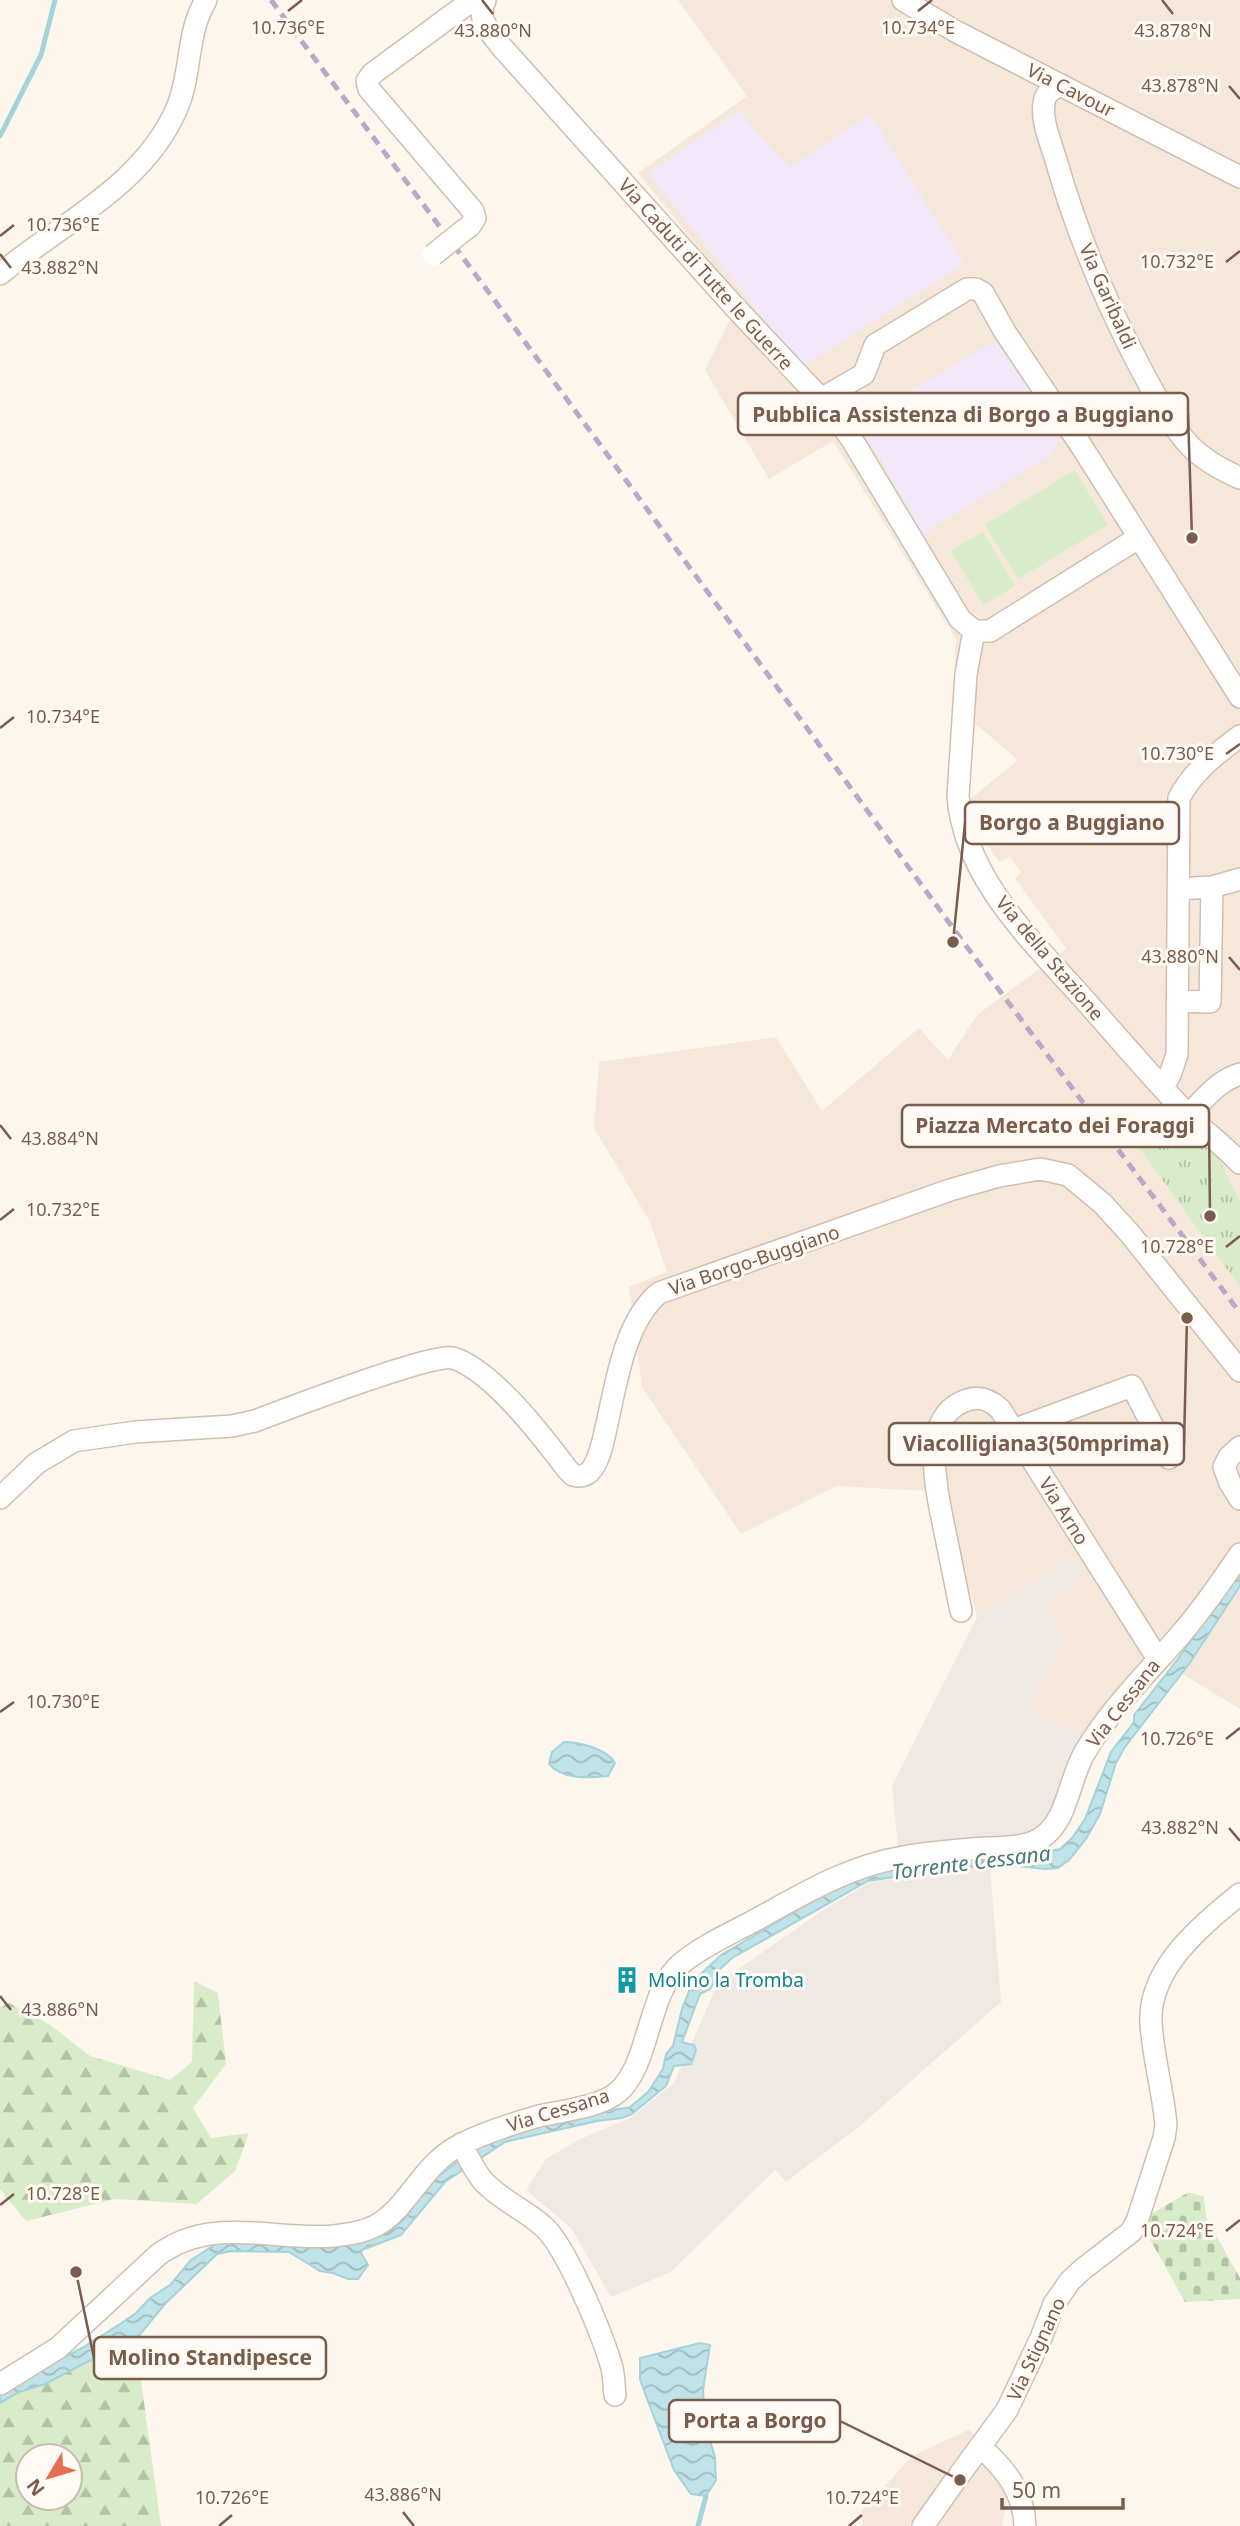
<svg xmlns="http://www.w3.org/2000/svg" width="1240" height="2526" font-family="'Noto Sans',sans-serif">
	<defs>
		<pattern id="grass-tufts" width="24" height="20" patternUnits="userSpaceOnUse" patternTransform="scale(1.75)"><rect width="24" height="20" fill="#d8ecc9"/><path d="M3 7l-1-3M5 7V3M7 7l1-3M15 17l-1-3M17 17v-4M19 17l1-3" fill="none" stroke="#b4c2a5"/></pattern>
		<pattern id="forest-firs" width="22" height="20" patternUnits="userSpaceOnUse" patternTransform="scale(1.75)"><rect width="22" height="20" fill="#d8ecc9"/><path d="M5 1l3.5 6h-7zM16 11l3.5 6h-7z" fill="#b4c2a5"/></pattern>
		<pattern id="cemetery-stones" width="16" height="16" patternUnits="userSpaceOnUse" patternTransform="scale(1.75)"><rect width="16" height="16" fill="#d8ecc9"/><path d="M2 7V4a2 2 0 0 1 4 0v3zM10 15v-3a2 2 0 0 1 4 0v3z" fill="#b4c2a5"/></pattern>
		<pattern id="water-waves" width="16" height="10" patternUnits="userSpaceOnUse" patternTransform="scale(1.75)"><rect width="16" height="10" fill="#bfe3e8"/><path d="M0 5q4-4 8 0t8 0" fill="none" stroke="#a0bbbe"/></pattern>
	</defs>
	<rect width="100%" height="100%" fill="#fdf6ec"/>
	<!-- residential -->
	<path fill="#f5e8da" d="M678 0H1240V1709L1169 1666 1100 1744 1027 1709 1067 1639 1041 1602 1082 1576 1069 1559 977 1617 943 1492 836 1486 741 1534 642 1387 629 1287 667 1272 650 1222 594 1128 599 1062 776 1037 822 1111 919 1028 948 1060 977 1015 1066 949 1015 878 1021 872 1010 857 999 862 970 818 964 804 1018 760 953 705 956 639 833 441 769 479 705 370 740 299 638 173 747 96Z
		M970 2429 1007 2498 1002 2526H862V2511L912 2456Z"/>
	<!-- industrial -->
	<path fill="#efe9e4" d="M1069 1559 1083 1575 1042 1603 1067 1639 1027 1709 1100 1744 1070 1824 1055 1844 989 1855 1001 2002 860 2126 786 2182 775 2170 671 2272 611 2297 571 2228 526 2190 546 2159 578 2140 630 2118 674 2083 718 1983 822 1911 869 1883 901 1877 892 1786 977 1617Z"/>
	<!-- education -->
	<path fill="#f3e8fa" d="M738 111 790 168 870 114 964 264 802 367 648 173Z
		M997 339 1060 435 1052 454 923 534 859 422Z"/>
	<!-- grass -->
	<path fill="url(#grass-tufts)" d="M1175 1121 1202 1145 1217 1155 1240 1202V1287L1139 1148Z"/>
	<!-- forest -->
	<path fill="url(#forest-firs)" fill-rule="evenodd" d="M194 1981 218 1993 226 2064 193 2108 211 2138 249 2133 235 2171 197 2204 115 2199 26 2221 0 2189V2007L9 2003 49 2024 90 2056 170 2080 192 2062Z
		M134 2330 161 2526H0V2397ZM28 2456H70V2498H28Z"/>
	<!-- cemetery -->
	<path fill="url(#cemetery-stones)" d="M1189 2192 1204 2197 1206 2218 1240 2278V2299L1185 2302 1142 2225 1151 2214Z"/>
	<!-- garden -->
	<path fill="#d8ecc9" d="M1075 470 1108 525 1018 579 985 525Z
		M983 532 1015 586 983 605 951 551Z"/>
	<!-- water -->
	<path fill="url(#water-waves)" stroke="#a5d3da" stroke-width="2" d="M1240 1569V1586L1189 1664 1125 1747 1116 1763 1100 1814 1086 1839 1069 1860 1058 1868 1045 1869 1001 1864 946 1869 868 1881 732 1958 717 1972 718 1976 710 1989 700 1994 682 2042 694 2045 696 2050 691 2064 674 2066 666 2086 632 2114 622 2118 597 2121 505 2142 445 2182 401 2235 362 2250 361 2253 368 2265 358 2279H348L333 2273 320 2271 289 2252 231 2251 217 2254 165 2304 137 2338 122 2348 87 2362 45 2384 19 2392 0 2403V2391L82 2348 120 2324 136 2313 150 2298 170 2285 191 2260 216 2244 228 2240 357 2241 378 2237 391 2230 403 2220 435 2179 479 2145 537 2124 630 2107 648 2092 663 2069 666 2054 673 2046 682 2009 693 1981 721 1955 837 1887 869 1873 940 1860 1031 1855 1060 1849 1072 1838 1085 1819 1111 1752 1134 1722V1715L1178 1659Z
		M564 1742C580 1742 607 1749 615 1763L608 1776C587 1778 563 1780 549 1764L552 1752Z
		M700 2343 710 2345 703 2390 705 2423 715 2458 716 2480 706 2496 691 2494 674 2470 646 2396 640 2379V2358Z"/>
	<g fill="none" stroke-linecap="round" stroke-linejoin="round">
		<!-- stream -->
		<path stroke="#a5d3da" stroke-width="5" d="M0 136 41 55 55 0
			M698 2526 706 2496"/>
		<defs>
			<path id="minor" d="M485 0C476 19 489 30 500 45L732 304 821 399 851 438 960 619 974 631H990L1138 538
				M903 0 955 31 1240 177
				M1061 85C1052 89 1045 93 1044 103 1041 121 1051 143 1056 160 1077 234 1106 303 1142 371 1156 397 1171 426 1191 447 1205 461 1222 470 1240 478
				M463 231 470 226 475 218 473 211 369 89 367 81 372 74 467 4
				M0 274C62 223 144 185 177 108 192 73 186 33 206 0
				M821 399 864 374 875 345 967 289H976L983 293 1005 332 1082 447 1240 697
				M974 631 966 674 958 796C964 877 1031 940 1082 997 1117 1036 1152 1078 1189 1116 1205 1132 1224 1146 1240 1163
				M1212 887 1240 879
				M1177 1001 1210 1002 1212 887 1178 889
				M1163 1087 1170 1075 1177 1054 1179 798C1193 771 1216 754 1240 736
				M1188 1115C1205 1099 1217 1081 1240 1074
				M1013 1430 1132 1386 1169 1458
				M1240 1447 1229 1457 1224 1467 1230 1483 1240 1499
				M0 1498 37 1463 74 1441 135 1432 232 1426 255 1421C284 1410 435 1352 453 1358 492 1370 543 1437 567 1469L573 1475C581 1477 587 1476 592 1469 600 1458 603 1442 606 1428 616 1385 624 1322 659 1293L950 1190 999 1176 1040 1169 1068 1175 1103 1204 1131 1235 1240 1371
				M961 1611C956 1586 951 1561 946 1537 939 1501 917 1422 962 1402 977 1395 988 1398 1000 1409L1158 1659
				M461 2144C468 2157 474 2170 483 2181 500 2200 526 2210 544 2227 567 2248 603 2336 612 2368 614 2377 614 2387 615 2395
				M0 2384 58 2348 158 2255C213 2215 272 2241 334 2236 348 2234 362 2233 375 2226 408 2209 421 2165 460 2145 485 2132 511 2124 539 2116 561 2111 601 2107 618 2092 651 2063 647 1990 683 1962 703 1946 727 1935 750 1923 798 1897 847 1866 903 1857 926 1853 949 1851 972 1849 993 1847 1023 1850 1041 1838 1068 1821 1069 1778 1085 1752 1111 1708 1149 1671 1182 1633 1203 1608 1222 1581 1240 1554
				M981 2447C1005 2469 1024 2492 1025 2526
				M960 2474 1007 2410 1041 2338 1054 2304 1070 2281 1083 2269 1131 2232 1137 2221 1164 2138 1166 2125C1163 2091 1153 2057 1151 2023 1148 1968 1202 1925 1240 1894
				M923 2526 954 2482"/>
		</defs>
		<!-- minor casing -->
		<use href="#minor" stroke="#d1beb0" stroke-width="24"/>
		<!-- minor -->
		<use href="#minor" stroke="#fff" stroke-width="21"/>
		<!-- rail -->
		<path stroke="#b9a8c9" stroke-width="5" stroke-dasharray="10 7" stroke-linecap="butt" d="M271 0 490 294 961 939 1240 1313"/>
		<defs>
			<path id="minor-bridge" d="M433 255 463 231"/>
		</defs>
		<!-- minor-bridge casing -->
		<use href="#minor-bridge" stroke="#d1beb0" stroke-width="24" stroke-linecap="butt"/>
		<!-- minor-bridge -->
		<use href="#minor-bridge" stroke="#fff" stroke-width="21"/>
	</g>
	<!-- ticks -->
	<path fill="none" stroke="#7a5c4d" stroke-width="2.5" d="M482 0 493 14M1162 0 1173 14M288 11 302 0M918 11 932 0M1229 86 1240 99M0 236 14 225M0 254 11 268M1226 262 1240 251M0 728 14 717M1226 754 1240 744M1229 957 1240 970M0 1125 11 1139M0 1220 14 1209M1226 1247 1240 1236M0 1712 14 1702M1226 1739 1240 1728M1229 1828 1240 1841M0 1996 11 2010M0 2205 14 2194M1226 2231 1240 2220M403 2512 414 2526M219 2526 232 2515M849 2526 862 2515"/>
	<!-- icons -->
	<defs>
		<symbol id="building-bare" viewBox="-9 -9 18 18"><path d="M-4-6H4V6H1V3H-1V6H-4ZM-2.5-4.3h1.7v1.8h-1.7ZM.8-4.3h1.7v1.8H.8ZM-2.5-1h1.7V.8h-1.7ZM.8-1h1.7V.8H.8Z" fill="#0f9aa8" stroke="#fffaf3" stroke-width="2.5" paint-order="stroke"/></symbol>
	</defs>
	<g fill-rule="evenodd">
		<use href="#building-bare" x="608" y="1961" width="38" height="38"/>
	</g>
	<g text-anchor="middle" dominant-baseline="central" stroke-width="6" stroke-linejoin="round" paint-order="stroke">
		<!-- street labels -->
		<g font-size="19" fill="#7a5c4d" stroke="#fffaf3">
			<text transform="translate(1071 90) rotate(27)">Via Cavour</text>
			<text transform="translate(706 274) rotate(48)">Via Caduti di Tutte le Guerre</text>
			<text transform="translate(1108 296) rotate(66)">Via Garibaldi</text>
			<text transform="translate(1050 958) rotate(50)">Via della Stazione</text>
			<text transform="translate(754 1260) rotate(-19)">Via Borgo-Buggiano</text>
			<text transform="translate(1064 1511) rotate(58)">Via Arno</text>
			<text transform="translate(1123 1703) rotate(-52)">Via Cessana</text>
			<text transform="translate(558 2110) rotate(-17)">Via Cessana</text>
			<text transform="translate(1036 2349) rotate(-65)">Via Stignano</text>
		</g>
		<!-- culture labels -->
		<g font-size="19" fill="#0d838f" stroke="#fffaf3" text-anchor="start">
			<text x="648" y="1980">Molino la Tromba</text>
		</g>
		<!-- water labels -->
		<g font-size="21" font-style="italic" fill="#437c86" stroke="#fffaf3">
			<text transform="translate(971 1862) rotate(-7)">Torrente Cessana</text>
		</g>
	</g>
	<g font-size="18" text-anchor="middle" fill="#7a5c4d" stroke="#fffaf3" stroke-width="6" stroke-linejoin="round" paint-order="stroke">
		<text x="288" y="34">10.736°E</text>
		<text x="918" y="34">10.734°E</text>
		<text x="493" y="37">43.880°N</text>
		<text x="1173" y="37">43.878°N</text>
		<text x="1180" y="92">43.878°N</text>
		<text x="63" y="231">10.736°E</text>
		<text x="1177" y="268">10.732°E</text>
		<text x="60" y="274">43.882°N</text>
		<text x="63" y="723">10.734°E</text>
		<text x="1177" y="760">10.730°E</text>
		<text x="1180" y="963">43.880°N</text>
		<text x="60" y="1145">43.884°N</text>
		<text x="63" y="1216">10.732°E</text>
		<text x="1177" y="1253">10.728°E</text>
		<text x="63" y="1708">10.730°E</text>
		<text x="1177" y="1745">10.726°E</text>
		<text x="1180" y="1834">43.882°N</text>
		<text x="60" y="2016">43.886°N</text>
		<text x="63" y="2200">10.728°E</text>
		<text x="1177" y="2237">10.724°E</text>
		<text x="403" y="2501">43.886°N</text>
		<text x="232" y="2504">10.726°E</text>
		<text x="862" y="2504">10.724°E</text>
	</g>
	<!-- callouts -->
	<path fill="none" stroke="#7a5c4d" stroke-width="2.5" d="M1192 538L1188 414M953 942L965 823M1210 1216L1209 1126M1187 1318L1184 1444M76 2272L94 2358M960 2480L840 2421"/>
	<g fill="#7a5c4d" stroke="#fffaf3" stroke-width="2.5">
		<circle cx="1192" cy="538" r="7"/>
		<circle cx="953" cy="942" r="7"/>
		<circle cx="1210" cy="1216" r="7"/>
		<circle cx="1187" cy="1318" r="7"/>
		<circle cx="76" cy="2272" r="7"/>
		<circle cx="960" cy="2480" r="7"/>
	</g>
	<g fill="#fffaf3" stroke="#7a5c4d" stroke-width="2.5">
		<rect x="738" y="393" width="450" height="42" rx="7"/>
		<rect x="965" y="802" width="214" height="42" rx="7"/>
		<rect x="902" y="1105" width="307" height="42" rx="7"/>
		<rect x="889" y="1423" width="295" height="42" rx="7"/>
		<rect x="94" y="2337" width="232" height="42" rx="7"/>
		<rect x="669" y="2400" width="171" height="42" rx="7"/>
	</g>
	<g font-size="21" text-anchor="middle" font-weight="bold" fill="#7a5c4d">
		<text x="963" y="422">Pubblica Assistenza di Borgo a Buggiano</text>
		<text x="1072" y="830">Borgo a Buggiano</text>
		<text x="1055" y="1133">Piazza Mercato dei Foraggi</text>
		<text x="1036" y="1451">Viacolligiana3(50mprima)</text>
		<text x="210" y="2365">Molino Standipesce</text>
		<text x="755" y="2428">Porta a Borgo</text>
	</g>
	<!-- north arrow -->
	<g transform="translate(49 2477) rotate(232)"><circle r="33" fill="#fffaf3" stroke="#cabbb1" stroke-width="2"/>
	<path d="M0-5L12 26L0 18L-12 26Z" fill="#e76f51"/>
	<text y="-10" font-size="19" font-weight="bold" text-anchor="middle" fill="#7a5c4d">N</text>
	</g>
	<!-- scale -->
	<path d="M1002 2498v10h121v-10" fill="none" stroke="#7a5c4d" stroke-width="3.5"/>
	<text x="1012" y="2498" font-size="21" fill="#7a5c4d" stroke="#fffaf3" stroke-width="5" paint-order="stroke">50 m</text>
</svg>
